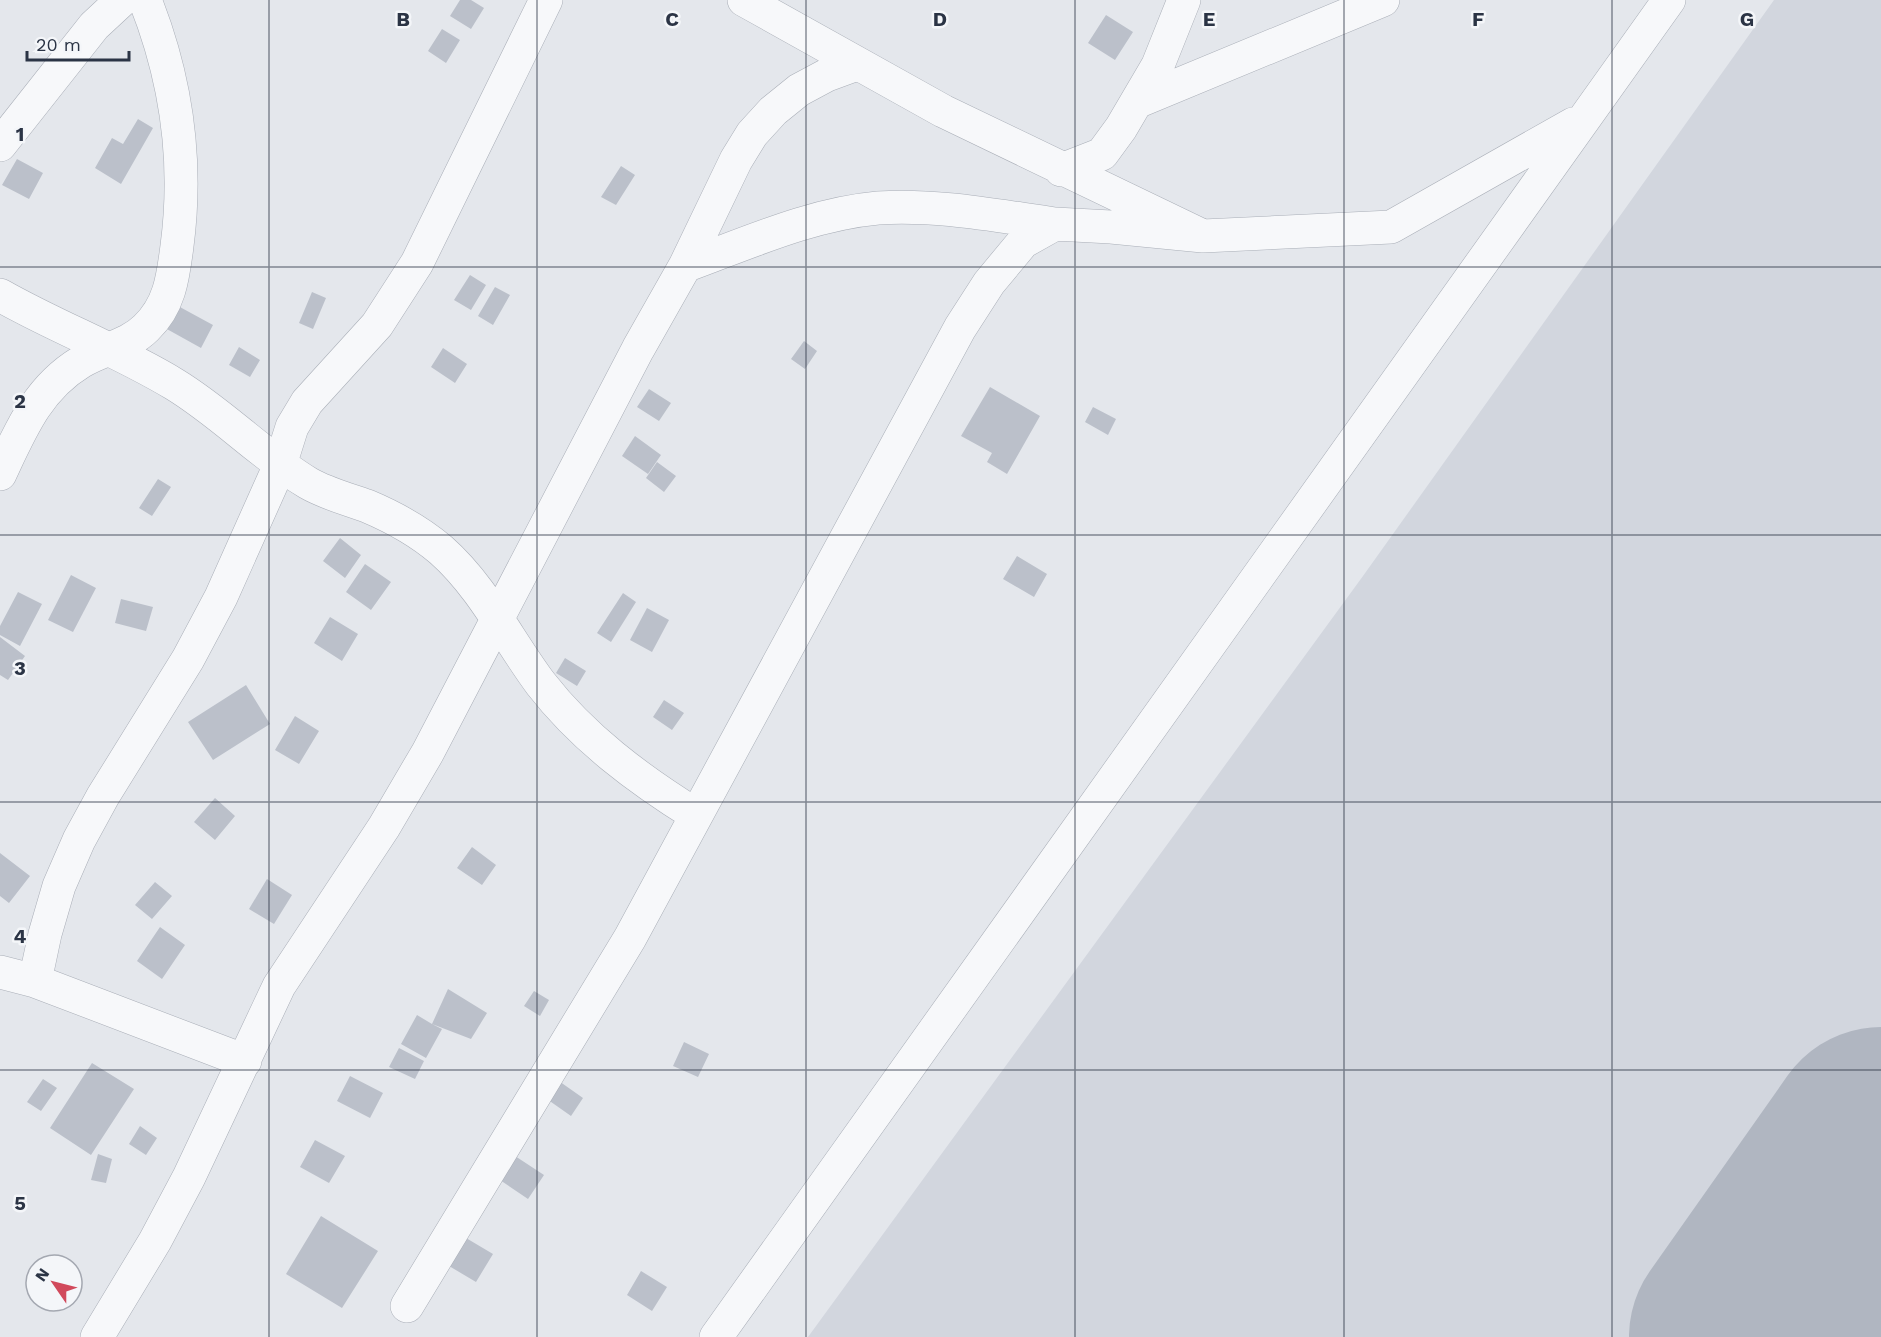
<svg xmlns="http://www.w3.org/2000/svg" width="1881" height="1337" font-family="'Work Sans',sans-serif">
	<rect width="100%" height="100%" fill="#e4e7ec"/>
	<!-- built -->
	<path fill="#d2d6de" d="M1774 0H1881V1337H808L1363 576Z"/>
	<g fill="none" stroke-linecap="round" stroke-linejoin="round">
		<!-- taxiway -->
		<path stroke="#b0b6c1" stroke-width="92" d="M1876 1148 1881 1151"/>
		<!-- runway -->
		<path stroke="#b0b6c1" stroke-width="228" d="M1743 1337 1881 1141"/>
	</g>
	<!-- building -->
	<path fill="#bbc0ca" d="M460 0H471L484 8 471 29 450 16Z
		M1106 15 1133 32 1115 60 1088 43Z
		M442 29 460 40 446 63 428 51Z
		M138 119 153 128 121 184 95 168 112 138 123 144Z
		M17 159 43 173 29 199 2 185Z
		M621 166 635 175 616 205 601 197Z
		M470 275 486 285 471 310 454 300Z
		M495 287 510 295 493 325 478 316Z
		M312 292 326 298 313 329 299 323Z
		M178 306 213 325 201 348 165 328Z
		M804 341 817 351 805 369 791 359Z
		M239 347 260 360 250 377 229 365Z
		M443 348 467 364 455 383 431 367Z
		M990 387 1040 416 1007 474 987 462 992 453 961 436Z
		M649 389 671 403 659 421 637 407Z
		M1093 407 1116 419 1108 435 1085 422Z
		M635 436 661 455 648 474 622 456Z
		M657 462 676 476 664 492 646 478Z
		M158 479 171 487 152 516 139 508Z
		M340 538 361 555 345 578 323 561Z
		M1017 556 1047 574 1034 597 1003 579Z
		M365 564 391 582 371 610 346 592Z
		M71 575 96 588 73 632 48 620Z
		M18 592 42 604 20 646 0 635V626Z
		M623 593 636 602 611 642 597 633Z
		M121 599 153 607 146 631 115 623Z
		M647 608 669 620 652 652 630 640Z
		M330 617 358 634 342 661 314 643Z
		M0 637 25 656 8 680 0 675Z
		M565 658 586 671 577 686 556 673Z
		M246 685 270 724 213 760 188 722Z
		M664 700 684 713 672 730 653 717Z
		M295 716 319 731 299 764 275 750Z
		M215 798 235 816 215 840 194 822Z
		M472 847 496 865 482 885 457 868Z
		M0 853 30 876 9 903 0 896Z
		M267 879 292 895 274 924 249 909Z
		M155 882 172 896 152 919 135 905Z
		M160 927 185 945 162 979 137 961Z
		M448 989 487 1013 471 1039 432 1024 442 1029 426 1058 401 1044 417 1015 432 1024Z
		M534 991 549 1000 540 1016 524 1006Z
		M684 1042 709 1054 698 1077 673 1066Z
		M399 1048 424 1061 415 1079 389 1067Z
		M92 1063 134 1089 91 1155 50 1128Z
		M350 1076 383 1093 370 1118 337 1101Z
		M43 1079 57 1088 41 1111 27 1102Z
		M556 1079 583 1098 571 1116 544 1097Z
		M140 1126 157 1138 146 1155 129 1144Z
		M315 1140 345 1156 329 1183 300 1167Z
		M98 1154 112 1159 106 1183 91 1180Z
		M512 1154 544 1175 528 1199 497 1178Z
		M321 1216 378 1251 342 1308 286 1274Z
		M461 1235 493 1254 476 1282 444 1263Z
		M641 1271 667 1287 652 1311 627 1295Z"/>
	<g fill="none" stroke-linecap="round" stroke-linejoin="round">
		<defs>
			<path id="minor" d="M744 0 943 111 1203 236 1391 227 1573 124
				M1139 101 1383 0
				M0 145 94 26 122 0
				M1061 170 1102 154 1121 128 1158 65 1184 0
				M685 266C748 243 811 214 878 208 937 204 997 216 1055 224
				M0 295C56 327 118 350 174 384 222 413 260 454 308 483 327 494 348 499 367 506 393 517 420 532 441 550 483 587 508 640 541 684 583 738 638 779 696 815
				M0 474C21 429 38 388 81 362 102 349 128 346 146 328 170 305 173 277 177 246 188 162 176 78 145 0
				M0 972 35 981 245 1061
				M35 981 45 934 59 886 79 840 103 796 188 659 221 597 280 465 292 427 307 402 377 325 417 263 546 0
				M407 1306 630 938 960 328 989 283 1023 242 1055 224 1111 227 1203 236
				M97 1337 155 1241 189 1177 279 986 384 827 428 752 638 349 685 266 736 160 752 134 773 111 799 90 827 75 857 64
				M716 1337 1669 0"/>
		</defs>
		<!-- minor casing -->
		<use href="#minor" stroke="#a9aeb7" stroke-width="34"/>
		<!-- minor -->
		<use href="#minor" stroke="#f7f8fa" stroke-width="33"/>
	</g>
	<!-- grid -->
	<path fill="none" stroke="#2b3445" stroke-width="1.5" stroke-opacity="0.55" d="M269 0V1337M537 0V1337M806 0V1337M1075 0V1337M1344 0V1337M1612 0V1337M0 267H1881M0 535H1881M0 802H1881M0 1070H1881"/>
	<g font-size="20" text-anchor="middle" font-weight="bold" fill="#2b3445" stroke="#f4f6f9" stroke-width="5" stroke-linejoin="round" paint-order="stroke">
		<text x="403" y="26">B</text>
		<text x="672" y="26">C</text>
		<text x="940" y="26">D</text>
		<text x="1209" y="26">E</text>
		<text x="1478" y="26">F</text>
		<text x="1747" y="26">G</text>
		<text x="20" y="141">1</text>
		<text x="20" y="408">2</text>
		<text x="20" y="675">3</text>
		<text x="20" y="943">4</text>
		<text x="20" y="1210">5</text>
	</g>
	<!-- north arrow -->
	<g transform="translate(54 1283) rotate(305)"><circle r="28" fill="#f4f6f9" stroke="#a4a8b1" stroke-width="1.5"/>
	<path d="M0-4.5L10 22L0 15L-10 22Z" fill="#d1495b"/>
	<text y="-9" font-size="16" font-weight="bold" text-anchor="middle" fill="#2b3445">N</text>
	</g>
	<!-- scale -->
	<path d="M27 51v9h102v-9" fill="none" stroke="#2b3445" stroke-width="3"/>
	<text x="36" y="51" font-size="18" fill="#2b3445" stroke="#f4f6f9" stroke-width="4.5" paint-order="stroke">20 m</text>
</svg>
